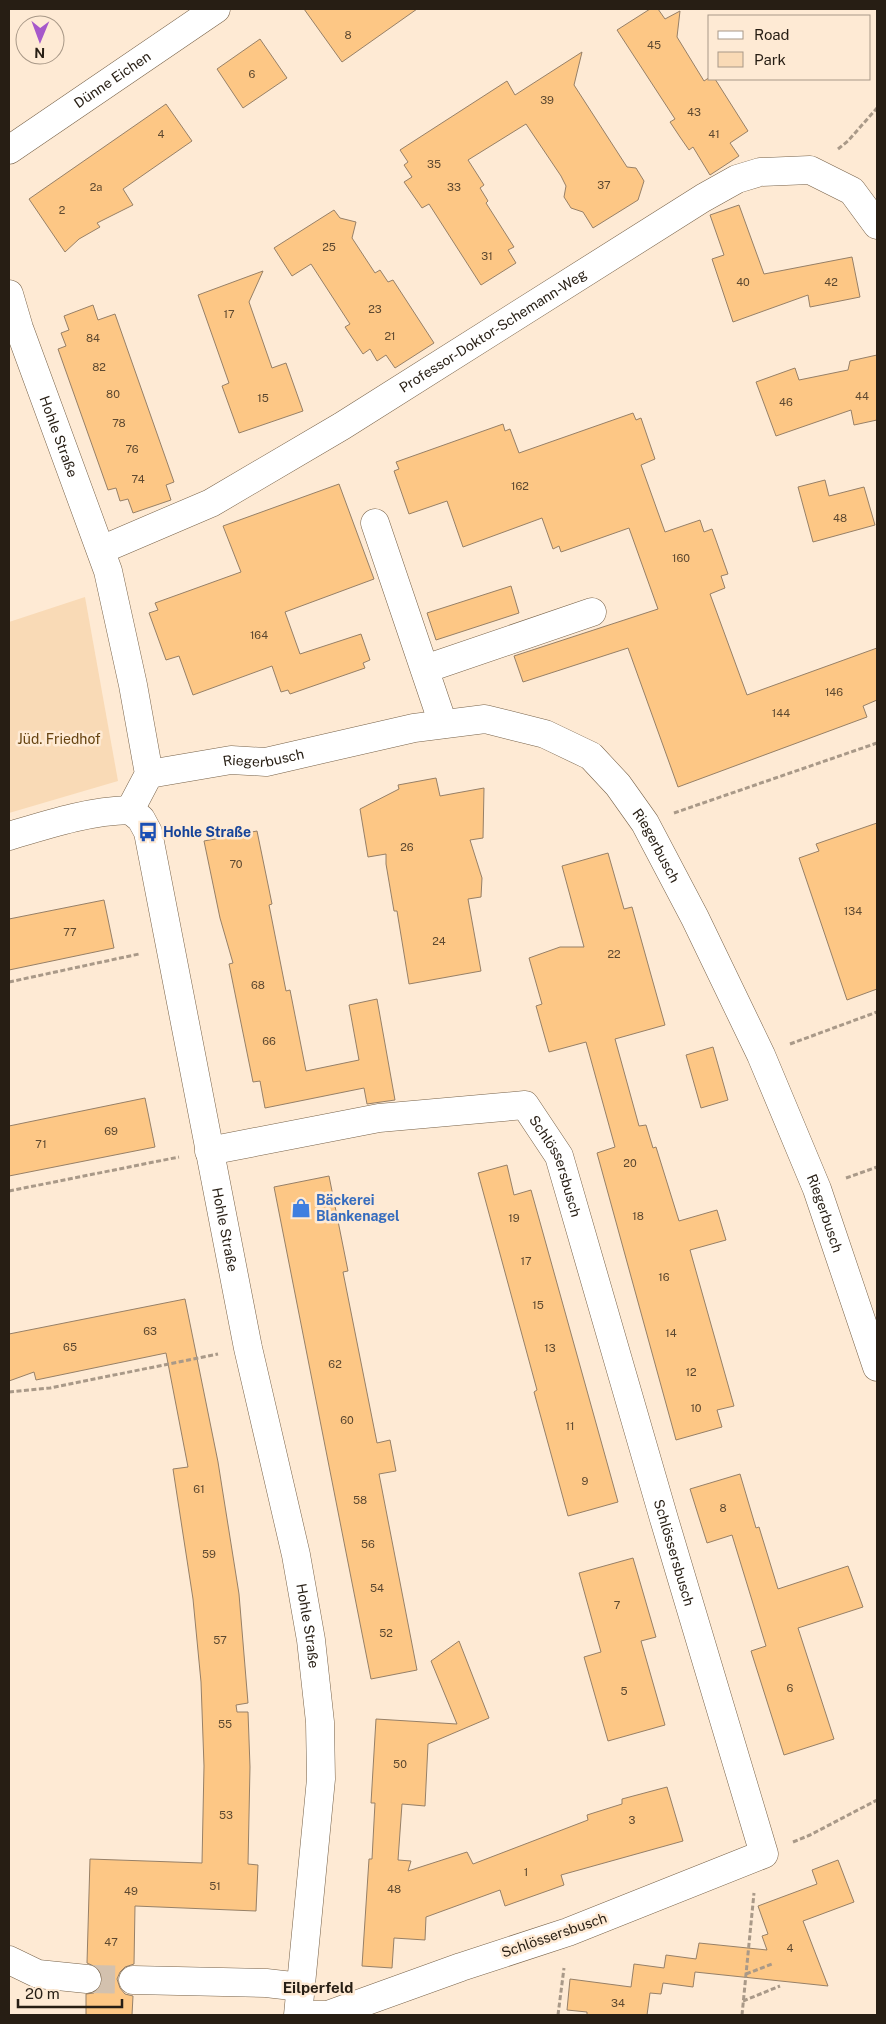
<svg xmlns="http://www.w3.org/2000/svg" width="886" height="2024" font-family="'Public Sans',sans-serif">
	<rect width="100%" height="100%" fill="#feead4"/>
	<!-- green -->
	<path fill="#f9dab6" d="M85 597 118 781 9 813V622Z"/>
	<!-- building -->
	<path fill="#fdc785" stroke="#978067" d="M304 9H417L342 62Z
		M650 9H658L665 19 680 11 677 37 704 81 710 77V79H715L748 131 730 143 739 156 710 175 693 147 689 150 680 137 670 122 675 119 617 30Z
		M260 39 287 78 243 108 217 69Z
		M582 52 574 85 627 167 636 168 644 181 638 200 593 228 583 212 571 208 564 197 566 186 561 176 526 124 468 160 484 185 480 188 488 201 486 203 514 247 508 250 516 263 481 285 429 204 422 208 404 182 412 177 404 165 408 162 400 150 507 81 515 95Z
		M166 104 192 141 123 189 133 205 97 223 100 227 79 239 65 252 29 199Z
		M739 205 764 274 852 257 860 297 810 307 808 295 733 322 712 259 724 255 710 215Z
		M334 210 340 218 356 222 352 238 375 273 380 270 388 282 393 280 434 343 395 368 386 355 377 361 370 349 363 354 345 327 350 324 311 264 292 276 274 248Z
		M263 271 249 302 272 368 286 363 303 411 239 433 222 386 229 383 198 295Z
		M93 305 98 320 115 314 174 482 166 485 171 500 133 513 128 499 120 501 116 488 108 490 58 349 66 346 61 333 69 330 64 316Z
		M877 355V420L854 425 851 410 776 436 756 382 795 368 799 380 848 370 850 361Z
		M633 413 636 420 641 418 655 459 641 465 665 532 700 520 704 532 712 529 728 574 721 576 725 588 710 594 747 695 877 648V700L863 706 867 717 678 787 628 648 523 682 514 656 658 609 629 528 561 552 559 546 553 549 542 518 463 547 447 501 409 514 394 471 399 469 396 462 503 424 505 431 510 429 519 453Z
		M825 480 829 496 864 487 875 525 813 542 798 487Z
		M339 484 374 579 285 612 300 654 361 634 370 660 363 663 365 668 290 694 288 690 281 692 272 666 193 695 179 656 166 660 149 613 158 610 155 603 241 572 223 526Z
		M511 586 519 613 436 640 427 613Z
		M436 778 440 796 484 788 483 838 470 840 482 878 481 897 468 899 481 971 409 984 397 911H394L386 864V854L368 857 360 809 399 789 398 785Z
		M877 823V989L847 1000 799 858 819 851 816 844Z
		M257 831 272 904 269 905 286 991 290 990 306 1071 359 1060 349 1005 377 999 395 1100 367 1104 364 1088 265 1108 260 1081 253 1082 229 964 233 963 220 918 204 841Z
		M608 853 624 909 632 907 665 1025 615 1039 639 1126 646 1125 653 1148 656 1147 679 1221 717 1210 726 1240 690 1250 734 1406 717 1410 722 1427 676 1440 597 1153 615 1147 586 1042 549 1052 536 1006 542 1004 529 958 560 947H584L562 866Z
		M104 900 114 948 9 970V919Z
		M713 1047 728 1100 701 1108 686 1055Z
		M145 1098 155 1147 9 1176V1126Z
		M507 1165 514 1195 531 1190 618 1502 568 1516 534 1392 537 1390 478 1173Z
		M329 1176 348 1271 343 1272 377 1443 390 1440 396 1471 379 1474 417 1670 371 1679 274 1187Z
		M185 1299 218 1462 239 1594 248 1703 236 1705 237 1712H248L250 1767 248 1864 258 1865 256 1911 135 1906 134 1964 125 1967 120 1972 117 1979 120 1988 125 1994 133 1996 132 2015H86V1994L94 1993 99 1988 103 1980 101 1973 96 1967 87 1963 90 1859 202 1863 204 1766 201 1682 193 1599 173 1469 188 1467 166 1353 36 1380 34 1372 9 1381V1334Z
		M740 1474 756 1528 759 1527 778 1589 848 1566 863 1607 798 1628 834 1739 784 1755 751 1651 766 1646 732 1535 707 1543 690 1489Z
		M633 1558 656 1637 641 1641 665 1725 608 1741 584 1657 601 1652 579 1573Z
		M459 1641 489 1718 428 1744 425 1806 402 1804 398 1860 411 1861 408 1871 467 1852 473 1864 588 1820 587 1815 622 1804V1799L667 1787 683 1841 561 1875 564 1885 505 1906 500 1890 426 1917 425 1940 394 1938 392 1968 362 1966 369 1859H372L375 1803H371L376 1719 457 1724 431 1661Z
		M838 1860 854 1902 803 1921 828 1986 695 1972 693 1987 663 1983 661 1994 650 1993 647 2015H587V2012L567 2010 570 1979 631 1987 634 1964 664 1968 666 1955 696 1959 699 1943 767 1950 762 1936 768 1934 758 1906 817 1884 812 1870Z"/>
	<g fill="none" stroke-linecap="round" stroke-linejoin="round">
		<!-- minor-tunnel -->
		<path stroke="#d3c1ae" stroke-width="28" stroke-dasharray="28 14" stroke-linecap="butt" d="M87 1979 133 1980"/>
		<defs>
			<g id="minor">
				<path id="s1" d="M9 150 216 9"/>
				<path id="s2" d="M9 294 19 328 108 571 133 685 149 774 130 810"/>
				<path d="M375 523 443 724"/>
				<path id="s3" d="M101 550 211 503 342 426 703 198 737 179 760 172 810 170 852 191 877 225"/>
				<path d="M425 669 592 612"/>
				<path id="s4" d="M149 774 231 760 266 762 414 728 485 719 545 734 591 756 618 785 645 823 695 918 761 1055 817 1189 877 1367"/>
				<path id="s5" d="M130 810 141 819 148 832 248 1348 296 1555 311 1640 320 1722 321 1779 298 2015"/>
				<path d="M9 836C49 824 88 811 130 810"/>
				<path id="s6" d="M209 1151 379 1118 525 1105 559 1156 664 1519 764 1854 568 1932 461 1967 328 2015H314"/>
				<path d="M9 1960 38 1974 87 1979"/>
				<path d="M133 1980 266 1983 301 1987"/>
			</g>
		</defs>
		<!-- minor casing -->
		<use href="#minor" stroke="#776249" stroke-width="29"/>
		<!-- path -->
		<path stroke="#a99988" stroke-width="3" stroke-dasharray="5 2.5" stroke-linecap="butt" d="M838 149 848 141 877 108
			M674 813 877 743
			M9 982 139 954
			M790 1044 877 1012
			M846 1178 877 1167
			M9 1191 179 1157
			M9 1392 50 1388 218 1354
			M793 1842 810 1835 877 1800
			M746 1974 772 1964
			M743 2001 780 1986
			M558 2015 564 1968
			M742 2015 754 1893"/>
		<!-- minor -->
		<use href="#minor" stroke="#fff" stroke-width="28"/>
	</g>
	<!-- icons -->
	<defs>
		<symbol id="bus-bare" viewBox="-9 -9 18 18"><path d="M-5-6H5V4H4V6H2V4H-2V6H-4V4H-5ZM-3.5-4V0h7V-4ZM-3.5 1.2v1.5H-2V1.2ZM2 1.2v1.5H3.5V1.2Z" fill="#1a4fb4" stroke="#feead4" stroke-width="2.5" paint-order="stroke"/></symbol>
		<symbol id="shop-bare" viewBox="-9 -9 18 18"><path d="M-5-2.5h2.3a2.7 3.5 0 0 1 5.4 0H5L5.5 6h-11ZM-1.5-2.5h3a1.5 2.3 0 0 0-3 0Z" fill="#3f7fe0" stroke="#feead4" stroke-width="2.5" paint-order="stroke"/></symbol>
	</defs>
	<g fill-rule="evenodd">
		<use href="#bus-bare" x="134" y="818" width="28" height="28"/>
		<use href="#shop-bare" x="287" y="1194" width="28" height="28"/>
	</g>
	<g text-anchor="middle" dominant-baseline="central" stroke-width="5" stroke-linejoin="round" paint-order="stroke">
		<!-- number labels -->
		<g font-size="11" fill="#5c4830">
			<text x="348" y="35">8</text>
			<text x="654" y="45">45</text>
			<text x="252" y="74">6</text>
			<text x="547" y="100">39</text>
			<text x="694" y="112">43</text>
			<text x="161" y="134">4</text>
			<text x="714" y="134">41</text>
			<text x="434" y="164">35</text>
			<text x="604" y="185">37</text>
			<text x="96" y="187">2a</text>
			<text x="454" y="187">33</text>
			<text x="62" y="210">2</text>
			<text x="329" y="247">25</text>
			<text x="487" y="256">31</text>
			<text x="743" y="282">40</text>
			<text x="831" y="282">42</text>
			<text x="375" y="309">23</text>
			<text x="229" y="314">17</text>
			<text x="390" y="336">21</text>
			<text x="93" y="338">84</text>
			<text x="99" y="367">82</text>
			<text x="113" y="394">80</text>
			<text x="862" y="396">44</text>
			<text x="263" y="398">15</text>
			<text x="786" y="402">46</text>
			<text x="119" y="423">78</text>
			<text x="132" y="449">76</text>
			<text x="138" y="479">74</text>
			<text x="520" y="486">162</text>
			<text x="840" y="518">48</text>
			<text x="681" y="558">160</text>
			<text x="259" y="635">164</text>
			<text x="834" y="692">146</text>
			<text x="781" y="713">144</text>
			<text x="407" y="847">26</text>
			<text x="236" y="864">70</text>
			<text x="853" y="911">134</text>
			<text x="70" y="932">77</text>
			<text x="439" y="941">24</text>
			<text x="614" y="954">22</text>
			<text x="258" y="985">68</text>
			<text x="269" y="1041">66</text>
			<text x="111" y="1131">69</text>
			<text x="41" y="1144">71</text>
			<text x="630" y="1163">20</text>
			<text x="638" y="1216">18</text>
			<text x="514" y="1218">19</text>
			<text x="526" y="1261">17</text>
			<text x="664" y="1277">16</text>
			<text x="538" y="1305">15</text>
			<text x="150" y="1331">63</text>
			<text x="671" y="1333">14</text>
			<text x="70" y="1347">65</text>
			<text x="550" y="1348">13</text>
			<text x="335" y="1364">62</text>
			<text x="691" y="1372">12</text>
			<text x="696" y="1408">10</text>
			<text x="347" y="1420">60</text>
			<text x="570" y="1426">11</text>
			<text x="585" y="1481">9</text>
			<text x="199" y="1489">61</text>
			<text x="360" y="1500">58</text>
			<text x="723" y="1508">8</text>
			<text x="368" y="1544">56</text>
			<text x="209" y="1554">59</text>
			<text x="377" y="1588">54</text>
			<text x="617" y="1605">7</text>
			<text x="386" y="1633">52</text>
			<text x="220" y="1640">57</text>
			<text x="790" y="1688">6</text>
			<text x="624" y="1691">5</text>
			<text x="225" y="1724">55</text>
			<text x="400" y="1764">50</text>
			<text x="226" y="1815">53</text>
			<text x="632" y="1820">3</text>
			<text x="526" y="1872">1</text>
			<text x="215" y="1886">51</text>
			<text x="394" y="1889">48</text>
			<text x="131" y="1891">49</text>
			<text x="111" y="1942">47</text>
			<text x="790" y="1948">4</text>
			<text x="618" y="2003">34</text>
		</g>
		<!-- street labels -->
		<g font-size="14" fill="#271e14" stroke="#feead4">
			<text stroke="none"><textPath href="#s1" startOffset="125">Dünne Eichen</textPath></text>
			<text stroke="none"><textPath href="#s3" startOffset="450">Professor-Doktor-Schemann-Weg</textPath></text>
			<text stroke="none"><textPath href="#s2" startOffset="151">Hohle Straße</textPath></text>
			<text stroke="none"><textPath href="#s4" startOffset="116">Riegerbusch</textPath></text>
			<text stroke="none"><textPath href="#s4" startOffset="566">Riegerbusch</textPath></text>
			<text stroke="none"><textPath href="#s6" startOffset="389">Schlössersbusch</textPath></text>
			<text stroke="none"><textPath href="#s4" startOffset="971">Riegerbusch</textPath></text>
			<text stroke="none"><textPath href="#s5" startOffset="434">Hohle Straße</textPath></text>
			<text stroke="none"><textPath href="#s6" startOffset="794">Schlössersbusch</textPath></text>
			<text stroke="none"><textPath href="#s5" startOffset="839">Hohle Straße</textPath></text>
			<text transform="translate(554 1935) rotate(-19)">Schlössersbusch</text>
		</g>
		<!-- park labels -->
		<g font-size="14" fill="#664310" stroke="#feead4">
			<text x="59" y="739">Jüd. Friedhof</text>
		</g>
		<!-- transit labels -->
		<g font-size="14" font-weight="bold" fill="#164399" stroke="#feead4" text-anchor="start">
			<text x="163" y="832">Hohle Straße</text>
		</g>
		<!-- shop labels -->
		<g font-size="14" font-weight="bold" fill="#366cbe" stroke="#feead4" text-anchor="start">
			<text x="316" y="1200">Bäckerei<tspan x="316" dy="16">Blankenagel</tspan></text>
		</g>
		<!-- neighbourhood labels -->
		<g font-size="15" font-weight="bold" fill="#271e14" stroke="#feead4">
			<text x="318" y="1987">Eilperfeld</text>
		</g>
	</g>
	<!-- border -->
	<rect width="886" height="2024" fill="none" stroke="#271e14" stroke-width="20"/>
	<!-- legend -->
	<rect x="708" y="15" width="162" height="65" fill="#feead4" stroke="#a89887"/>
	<rect x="718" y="31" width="25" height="8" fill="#ffffff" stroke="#a89887"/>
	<text x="754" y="40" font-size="15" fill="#271e14">Road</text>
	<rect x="718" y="52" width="25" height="15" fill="#f9dab6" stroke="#a89887"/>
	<text x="754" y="65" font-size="15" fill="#271e14">Park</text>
	<!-- north arrow -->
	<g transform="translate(40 40) rotate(181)"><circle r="24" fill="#feead4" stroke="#a89887"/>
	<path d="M0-4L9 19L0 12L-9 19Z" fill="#a658ca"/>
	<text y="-8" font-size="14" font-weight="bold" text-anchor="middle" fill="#271e14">N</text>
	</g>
	<!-- scale -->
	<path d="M18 1999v8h104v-8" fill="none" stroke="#271e14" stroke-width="2.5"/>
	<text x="25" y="1999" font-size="15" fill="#271e14" stroke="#feead4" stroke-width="4" paint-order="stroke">20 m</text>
</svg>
